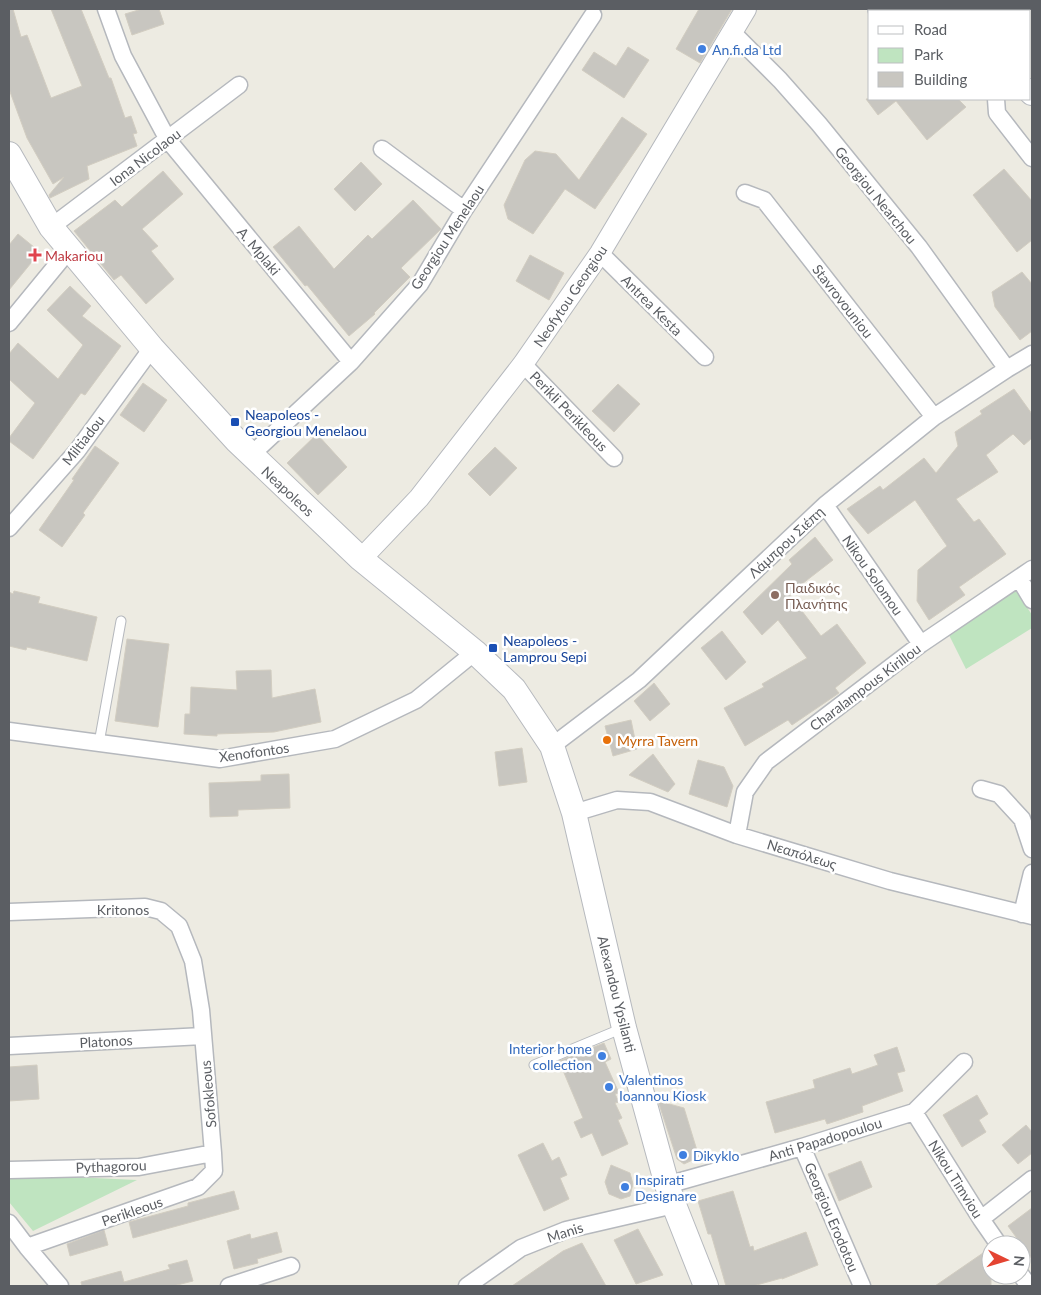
<svg xmlns="http://www.w3.org/2000/svg" width="1041" height="1295" font-family="Lato,sans-serif">
	<rect width="100%" height="100%" fill="#edebe2"/>
	<!-- green -->
	<path fill="#bfe4c0" d="M1016 590 1032 615V628L966 669 949 635Z
		M9 1174 137 1180 33 1231 9 1202Z"/>
	<!-- building -->
	<path fill="#c8c6c0" stroke="#d2cdc1" d="M9 9H13L21 37 27 35 51 98 82 86 51 9H81L109 78H111L125 118 131 116 137 133 133 134 137 146 87 166 89 179 50 198 49 195 64 177 53 184 27 138 9 89Z
		M142 9H159L164 24 132 35 125 14Z
		M699 9H732L700 63 676 49Z
		M628 47 649 60 624 98 582 70 594 52 616 66Z
		M866 99H958L966 107 927 140 896 101 878 115Z
		M622 117 647 134 595 209 565 189 533 234 508 219 504 205 525 160 535 151 556 154 579 180Z
		M361 162 382 184 355 211 334 189Z
		M1004 169 1032 201V240L1017 252 973 195Z
		M163 171 183 194 142 229 158 246 151 251 174 279 146 304 121 275 114 280 74 231 115 200 122 207Z
		M413 200 441 229 401 268 410 277 374 313 375 314 349 336 307 285 305 286 273 247 299 226 334 269 368 235 372 239Z
		M18 234 40 252 9 290V245Z
		M530 255 564 273 549 300 516 281Z
		M1022 272 1032 284V331L1020 340 995 307 992 292Z
		M70 286 91 306 82 316 121 346 85 395 81 393 33 459 9 441V438L35 403 9 379V354L18 343 58 379 83 345 47 310Z
		M143 383 167 400 144 432 120 415Z
		M618 384 640 404 614 432 592 411Z
		M1014 389 1032 414V438L1024 445 1013 434 986 455 998 472 956 499 974 522 979 519 1006 554 959 587 965 595 929 620 917 601 918 570 947 546 915 500 868 534 847 509 880 486 883 490 924 458 936 473 958 446 955 432 982 414 980 411Z
		M317 434 347 467 318 495 287 463Z
		M95 446 119 463 83 513 85 515 62 547 39 530 74 480 72 479Z
		M495 447 517 468 490 496 468 474Z
		M815 537 833 560 789 594 821 636 837 624 866 663 835 688 839 693 792 725 788 720 745 746 724 708 764 687 762 684 807 658 778 620 762 635 743 612 792 564 789 560Z
		M14 591 40 597 38 603 97 617 87 661 27 647 26 650 9 646V592L13 594Z
		M722 631 746 662 726 680 701 648Z
		M127 639 169 644 158 727 115 721Z
		M271 670 272 698 315 689 321 722 274 732 217 734V736L184 734 185 714H190L191 687 237 690 236 671Z
		M654 683 670 704 650 721 634 701Z
		M631 720 637 749 613 756 605 726Z
		M522 748 527 782 499 786 495 752Z
		M653 754 675 784 668 792 629 775Z
		M698 760 724 767 733 786 727 807 689 794Z
		M289 774 290 808 238 810V816L210 817 209 783 261 781V775Z
		M604 1043 611 1059 605 1062 619 1093 615 1094 619 1102 615 1103 622 1118 618 1120 628 1144 602 1156 592 1133 581 1138 574 1122 583 1118 559 1061Z
		M897 1047 905 1071 897 1073 903 1091 862 1106 863 1112 827 1124 825 1119 775 1133 766 1102 815 1088 813 1080 850 1068 852 1074 878 1065 874 1055Z
		M37 1065 39 1099 9 1101V1067Z
		M977 1095 988 1114 979 1120 986 1132 962 1147 943 1115Z
		M658 1101 684 1108 699 1157 684 1164 677 1159Z
		M1026 1125 1032 1132V1153L1018 1164 1002 1145Z
		M543 1143 552 1161 559 1157 567 1175 560 1178 569 1199 544 1211 518 1155Z
		M861 1161 872 1187 839 1201 828 1174Z
		M611 1165 630 1173 633 1184 630 1196 621 1199 609 1194 605 1182Z
		M234 1191 239 1209 133 1238 129 1222 188 1206V1203Z
		M733 1191 750 1247 753 1246 754 1251 806 1232 818 1265 782 1279V1278L753 1286H726L711 1234H708L698 1201Z
		M1032 1208V1259L1008 1226Z
		M638 1229 663 1275 636 1284 614 1240Z
		M104 1230 108 1245 70 1256 67 1244Z
		M277 1232 282 1252 257 1259 258 1263 234 1269 227 1241 250 1234 251 1239Z
		M582 1243 606 1286H512L563 1251Z
		M983 1253 991 1264V1286H935Z
		M187 1260 193 1281 173 1286H82L81 1282 121 1271 124 1282 170 1269 168 1265Z"/>
	<g fill="none" stroke-linecap="round" stroke-linejoin="round">
		<defs>
			<path id="service" d="M99 743 121 621
				M534 1065 623 1028"/>
			<path id="minor" d="M106 9 123 56 168 140 351 362
				M732 32 780 80 819 124 919 247 1007 369
				M996 99 997 113 1032 158
				M382 149 464 210
				M745 193 764 200 934 417
				M51 227 239 85
				M600 253 705 357
				M9 323 69 250
				M523 364 614 458
				M251 455 351 362 420 284 464 210 593 15
				M825 505 921 644
				M9 528 77 451 152 348
				M1019 578 1032 600
				M9 731 220 759 335 739 416 700 475 652
				M552 746 639 680 825 505 934 417 1007 369 1032 354
				M981 789 999 794 1022 819 1032 849
				M574 813 617 800 650 802 737 835 890 881 1032 916
				M737 835 745 792 766 762 921 644 1032 569
				M9 912 145 907 161 911 179 926 193 961 201 1010 213 1153 214 1171 198 1187 27 1247
				M1022 914 1032 873
				M9 1046 203 1036
				M914 1112 981 1219 999 1245
				M802 1147 862 1286
				M9 1170 139 1167 213 1153
				M667 1185 802 1147 914 1112 964 1062
				M981 1219 1032 1179
				M9 1223 27 1247 60 1286
				M1021 1275 1029 1286
				M229 1286 291 1266
				M467 1286 521 1248 566 1230 674 1205"/>
			<path id="tertiary" d="M361 559 419 498 523 364 600 253 746 9"/>
			<path id="secondary" d="M880 9 885 11
				M1030 91 1032 93
				M9 154 51 227 152 348 236 440 361 559 475 652 514 689 552 746 574 813 624 1028 667 1185 674 1205 706 1286"/>
		</defs>
		<!-- service casing -->
		<use href="#service" stroke="#b5b8bd" stroke-width="11"/>
		<!-- minor casing -->
		<use href="#minor" stroke="#b5b8bd" stroke-width="19"/>
		<!-- tertiary casing -->
		<use href="#tertiary" stroke="#b5b8bd" stroke-width="22"/>
		<!-- secondary casing -->
		<use href="#secondary" stroke="#b6b9be" stroke-width="26"/>
		<!-- service -->
		<use href="#service" stroke="#fff" stroke-width="9"/>
		<!-- minor -->
		<use href="#minor" stroke="#fff" stroke-width="16"/>
		<!-- tertiary -->
		<use href="#tertiary" stroke="#fff" stroke-width="20"/>
		<!-- secondary -->
		<use href="#secondary" stroke="#fff" stroke-width="24"/>
	</g>
	<!-- markers -->
	<g fill="#3f7fe0" stroke="#fff" stroke-width="2">
		<circle cx="702" cy="49" r="5"/>
		<circle cx="602" cy="1056" r="5"/>
		<circle cx="609" cy="1087" r="5"/>
		<circle cx="683" cy="1155" r="5"/>
		<circle cx="625" cy="1187" r="5"/>
	</g>
	<path fill="#e0444e" stroke="#fff" stroke-width="2" d="M32.5 247.5h5v5h5v5h-5v5h-5v-5h-5v-5h5z"/>
	<g fill="#1a4fb4" stroke="#fff" stroke-width="2">
		<rect x="230" y="417" width="10" height="10" rx="2.5"/>
		<rect x="488" y="643" width="10" height="10" rx="2.5"/>
	</g>
	<circle fill="#8d6e63" stroke="#fff" stroke-width="2" cx="775" cy="595" r="5"/>
	<circle fill="#e8710a" stroke="#fff" stroke-width="2" cx="607" cy="740" r="5"/>
	<g text-anchor="middle" dominant-baseline="central" stroke-width="5" stroke-linejoin="round" paint-order="stroke">
		<!-- shop labels -->
		<g font-size="14" fill="#366cbe" stroke="#fff" text-anchor="start">
			<text x="712" y="49">An.fi.da Ltd</text>
			<text x="592" y="1048" text-anchor="end">Interior home<tspan x="592" dy="16">collection</tspan></text>
			<text x="619" y="1079">Valentinos<tspan x="619" dy="16">Ioannou Kiosk</tspan></text>
			<text x="693" y="1155">Dikyklo</text>
			<text x="635" y="1179">Inspirati<tspan x="635" dy="16">Designare</tspan></text>
		</g>
		<!-- street labels -->
		<g font-size="14" fill="#5b5e63" stroke="#fff">
			<text transform="translate(145 157) rotate(-37)">Iona Nicolaou</text>
			<text transform="translate(876 195) rotate(51)">Georgiou Nearchou</text>
			<text transform="translate(447 237) rotate(-57)">Georgiou Menelaou</text>
			<text transform="translate(259 251) rotate(50)">A. Mplaki</text>
			<text transform="translate(570 296) rotate(-56)">Neofytou Georgiou</text>
			<text transform="translate(843 301) rotate(52)">Stavrovouniou</text>
			<text transform="translate(652 305) rotate(45)">Antrea Kesta</text>
			<text transform="translate(569 411) rotate(46)">Perikli Perikleous</text>
			<text transform="translate(83 440) rotate(-52)">Miltiadou</text>
			<text transform="translate(288 491) rotate(43)">Neapoleos</text>
			<text transform="translate(786 542) rotate(-43)">Λάμπρου Σιέπη</text>
			<text transform="translate(873 575) rotate(55)">Nikou Solomou</text>
			<text transform="translate(865 687) rotate(-37)">Charalampous Kirillou</text>
			<text transform="translate(254 752) rotate(-8)">Xenofontos</text>
			<text transform="translate(802 854) rotate(17)">Νεαπόλεως</text>
			<text x="123" y="909">Kritonos</text>
			<text transform="translate(617 994) rotate(76)">Alexandou Ypsilanti</text>
			<text transform="translate(106 1041) rotate(-3)">Platonos</text>
			<text transform="translate(208 1094) rotate(-95)">Sofokleous</text>
			<text transform="translate(825 1139) rotate(-17)">Anti Papadopoulou</text>
			<text transform="translate(111 1166) rotate(-2)">Pythagorou</text>
			<text transform="translate(956 1179) rotate(58)">Nikou Timviou</text>
			<text transform="translate(132 1211) rotate(-19)">Perikleous</text>
			<text transform="translate(832 1217) rotate(67)">Georgiou Erodotou</text>
			<text transform="translate(565 1232) rotate(-18)">Manis</text>
		</g>
		<!-- health labels -->
		<g font-size="14" fill="#be3a42" stroke="#fff" text-anchor="start">
			<text x="45" y="255">Makariou</text>
		</g>
		<!-- transit labels -->
		<g font-size="14" fill="#164399" stroke="#fff" text-anchor="start">
			<text x="245" y="414">Neapoleos -<tspan x="245" dy="16">Georgiou Menelaou</tspan></text>
			<text x="503" y="640">Neapoleos -<tspan x="503" dy="16">Lamprou Sepi</tspan></text>
		</g>
		<!-- education labels -->
		<g font-size="14" fill="#785e54" stroke="#fff" text-anchor="start">
			<text x="785" y="587">Παιδικός<tspan x="785" dy="16">Πλανήτης</tspan></text>
		</g>
		<!-- food labels -->
		<g font-size="14" fill="#c56008" stroke="#fff" text-anchor="start">
			<text x="617" y="740">Myrra Tavern</text>
		</g>
	</g>
	<!-- border -->
	<rect width="1041" height="1295" fill="none" stroke="#5b5e63" stroke-width="20"/>
	<!-- legend -->
	<rect x="868" y="10" width="162" height="90" fill="#ffffff" stroke="#bdbfc1"/>
	<rect x="878" y="26" width="25" height="8" fill="#ffffff" stroke="#bdbfc1"/>
	<text x="914" y="35" font-size="15" fill="#5b5e63">Road</text>
	<rect x="878" y="48" width="25" height="15" fill="#bfe4c0" stroke="#bdbfc1"/>
	<text x="914" y="60" font-size="15" fill="#5b5e63">Park</text>
	<rect x="878" y="72" width="25" height="15" fill="#c8c6c0" stroke="#bdbfc1"/>
	<text x="914" y="85" font-size="15" fill="#5b5e63">Building</text>
	<!-- north arrow -->
	<g transform="translate(1006 1260) rotate(95)"><circle r="24" fill="#ffffff" stroke="#bdbfc1"/>
	<path d="M0-4L9 19L0 12L-9 19Z" fill="#e44432"/>
	<text y="-8" font-size="14" font-weight="bold" text-anchor="middle" fill="#5b5e63">N</text>
	</g>
</svg>
